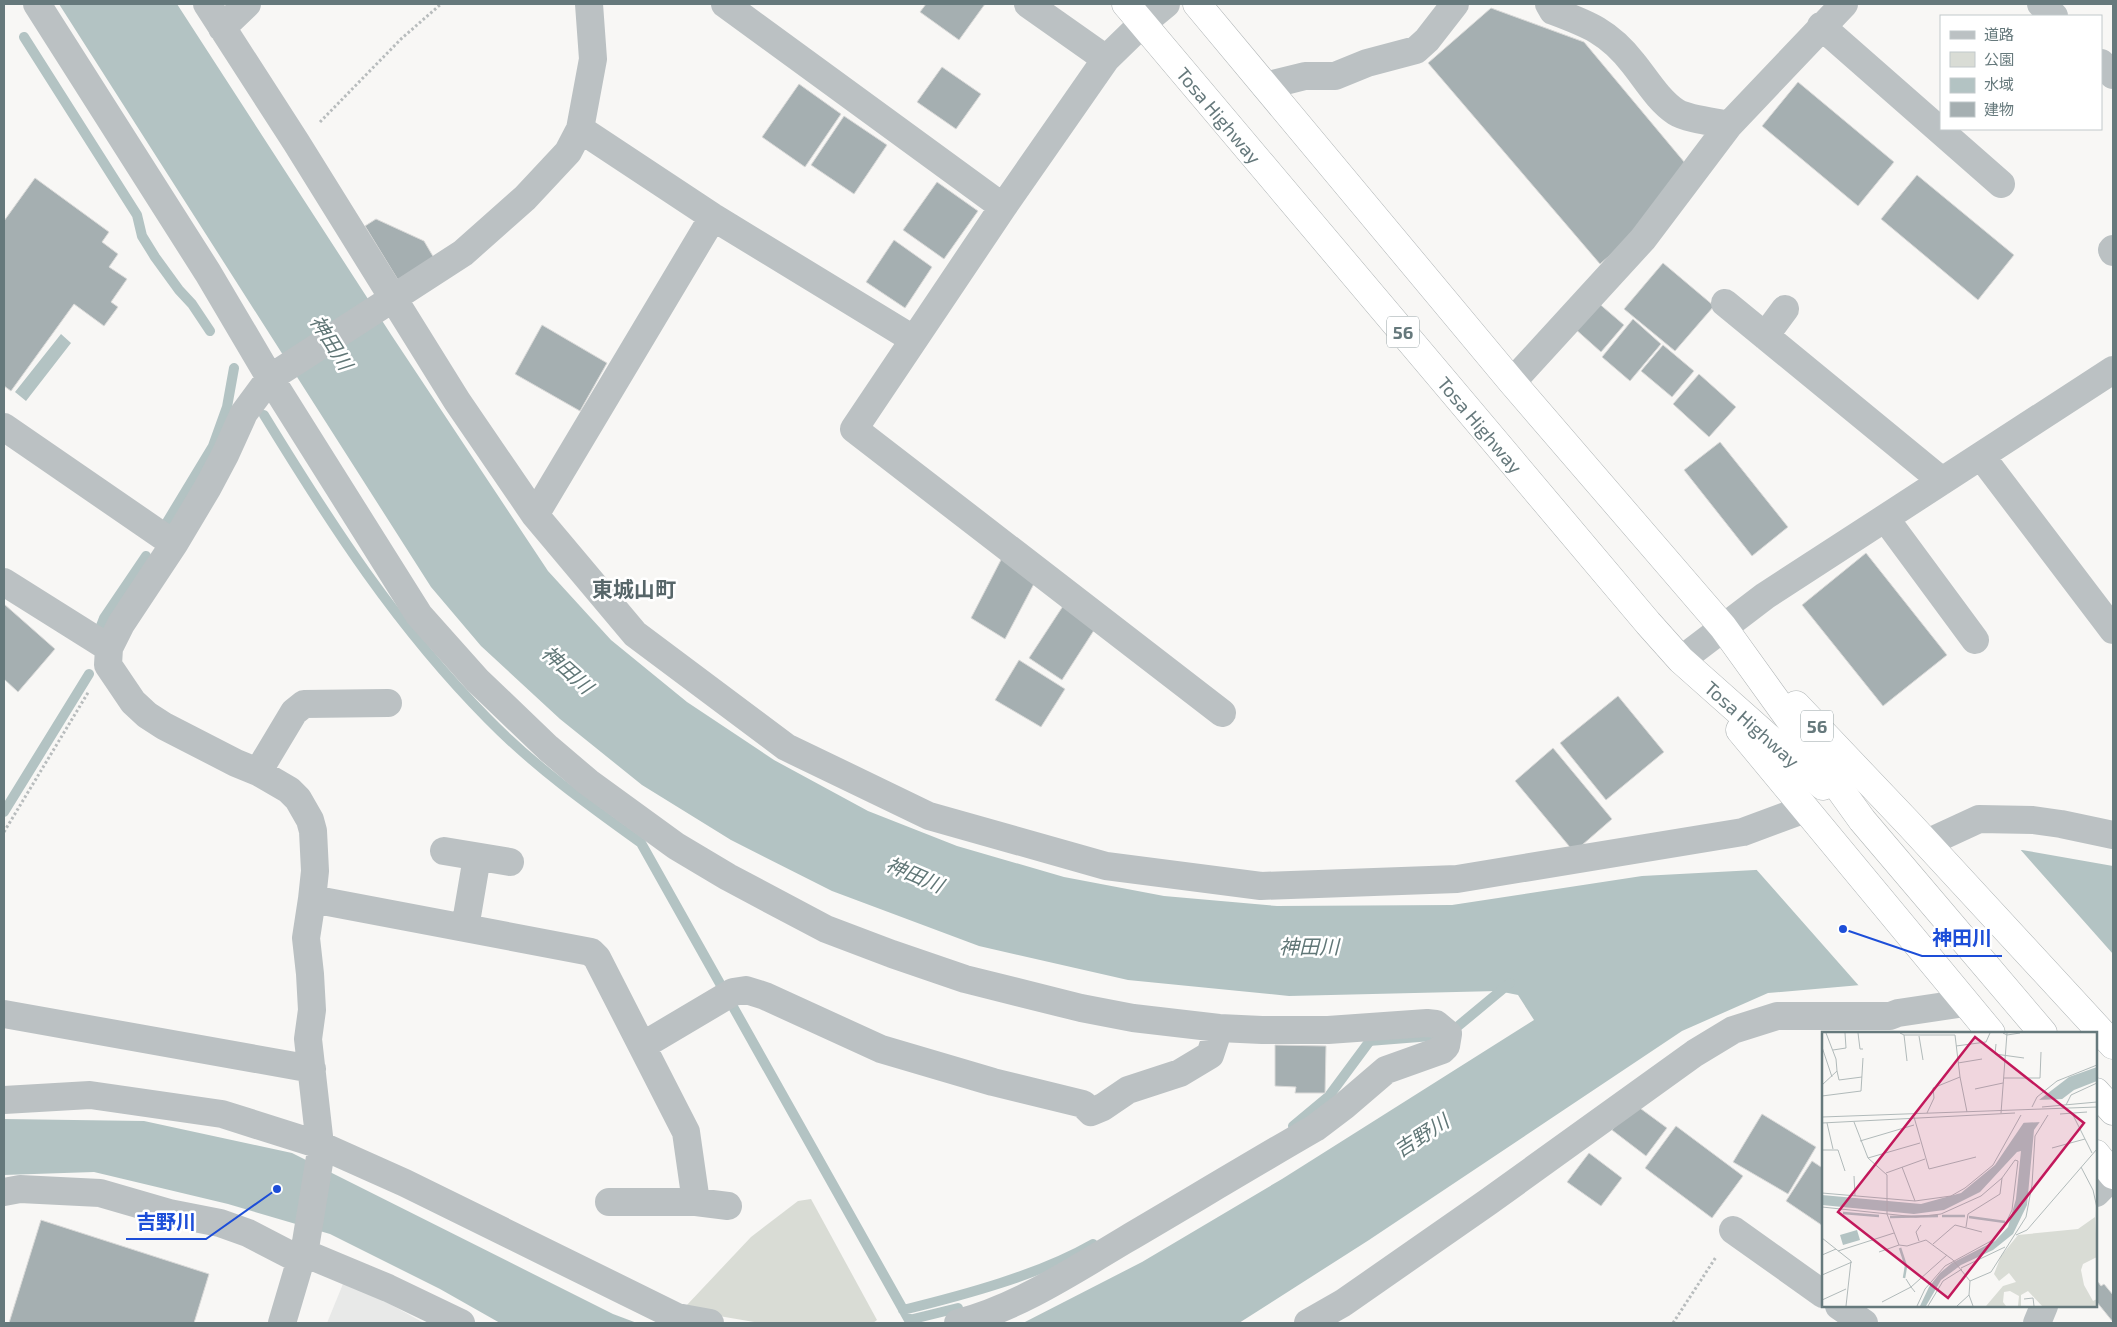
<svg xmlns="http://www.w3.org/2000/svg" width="2117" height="1327" font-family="'Exo 2','Noto Sans JP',sans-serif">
	<rect width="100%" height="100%" fill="#f8f7f5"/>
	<!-- built -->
	<path fill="#e8e9e8" d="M345 1279 424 1323H327Z"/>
	<!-- green -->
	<path fill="#d9dcd5" d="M811 1199 877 1320 873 1323H760L713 1315 686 1306 751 1237 798 1201Z"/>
	<!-- water -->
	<path fill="#b3c3c3" d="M59 4H177L392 336 548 571 611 640 687 702 774 760 868 811 957 846 1064 877 1164 896 1277 906 1452 905 1642 876 1755 870 2022 850 2113 866V999L2013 973 1975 975 1768 993 1682 1031 1369 1240 1239 1323H1023L1142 1262 1282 1179 1534 1020 1518 995 1498 991 1289 996 1128 980 979 946 832 891 731 840 642 785 560 719 481 646 431 587Z
		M61 334 71 343 26 401 15 392Z
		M1430 1034 1435 1037 1432 1041 1369 1046V1038Z
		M4 1119 144 1121 292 1153 613 1314 637 1323H500L440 1289 330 1234 228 1204 94 1172 4 1175Z"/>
	<!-- pier -->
	<path fill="#f8f7f5" d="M2019 848 2113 954V1002L2013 976 1975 977 1860 987 1755 868Z"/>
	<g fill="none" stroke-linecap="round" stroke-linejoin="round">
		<!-- stream -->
		<path stroke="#b3c3c3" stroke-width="10" d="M24 37 137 215 142 236 155 257 179 290 192 304 210 331
			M264 415C332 526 397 627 488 719 534 766 588 805 641 843L909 1320 958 1308
			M161 532 213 446 227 407 234 368
			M99 631 104 618 146 556
			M4 812 89 674
			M1457 1027 1510 983
			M1293 1126 1329 1096 1369 1042
			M903 1310C964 1295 1039 1275 1093 1244"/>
	</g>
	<!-- building -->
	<path fill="#a5afb1" stroke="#d9d9d8" d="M926 4H985L959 40 920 12Z
		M1491 8 1584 42 1685 163 1639 230 1600 264 1428 63Z
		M942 67 981 94 956 129 917 102Z
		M1798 82 1894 162 1858 206 1762 126Z
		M799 84 841 114 805 167 762 137Z
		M844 116 887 145 854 194 811 165Z
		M1917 175 2014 255 1978 300 1881 219Z
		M35 178 109 232 102 242 118 254 109 267 127 279 111 302 118 307 104 326 74 304 11 391 4 386V221Z
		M937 182 978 211 944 259 903 230Z
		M376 219 424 241 434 258 398 280 365 226Z
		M894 240 932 267 905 308 866 282Z
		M1663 263 1714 306 1675 351 1624 309Z
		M1596 301 1624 325 1601 352 1573 327Z
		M1633 319 1661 344 1630 381 1602 357Z
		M542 325 607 363 580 411 515 374Z
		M1663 345 1694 371 1672 397 1641 371Z
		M1699 374 1736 407 1709 437 1673 404Z
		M1720 442 1788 527 1752 556 1684 470Z
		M1866 553 1947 655 1883 706 1802 605Z
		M1004 554 1036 580 1005 639 971 618Z
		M1065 603 1098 624 1062 680 1029 658Z
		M4 604 55 649 18 692 4 679Z
		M1019 660 1065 689 1041 727 995 700Z
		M1618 696 1664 752 1606 800 1560 743Z
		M1553 748 1612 819 1574 852 1515 781Z
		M1275 1045 1326 1046 1325 1093H1295L1296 1087 1275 1086Z
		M1633 1103 1667 1128 1646 1156 1612 1130Z
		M1762 1114 1816 1147 1788 1194 1733 1162Z
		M1676 1126 1743 1176 1712 1218 1645 1168Z
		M1589 1153 1622 1178 1601 1206 1567 1182Z
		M1812 1161 1821 1167 1823 1164V1226L1786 1201Z
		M41 1220 209 1274 194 1323H9Z
		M2098 1282 2101 1286 2104 1284 2113 1295V1322L2096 1301V1284Z"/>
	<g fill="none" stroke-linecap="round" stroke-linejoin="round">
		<defs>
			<g id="highway">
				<path id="s1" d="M1126 4 1648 623 1681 660 1823 786"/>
				<path d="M1197 4 1512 382 1723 627 1862 820 2043 1033"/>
				<path d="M1796 705 1910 825 2113 1045"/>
				<path d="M1740 730 1991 1033"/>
				<path d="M2096 1092 2113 1111"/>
				<path d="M2096 1154 2113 1175"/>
			</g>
		</defs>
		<!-- highway casing -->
		<use href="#highway" stroke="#b0b5b6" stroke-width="29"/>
		<!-- path -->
		<path stroke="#b8bcbd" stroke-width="3" stroke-dasharray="2.5 2.5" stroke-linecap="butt" d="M320 122 401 39 441 4
			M4 832 89 691
			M1673 1323 1716 1257"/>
		<!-- street -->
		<path stroke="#bbc1c3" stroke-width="28" d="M37 4 208 273 270 378 419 615 477 680 548 748 588 782 676 846 728 877 826 929 892 954 965 979 1081 1008 1133 1018 1219 1028 1262 1030H1328L1427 1023 1436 1024 1448 1034 1446 1046 1442 1050 1386 1070 1344 1106 1315 1128C1251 1165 1188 1203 1125 1240 1073 1271 1017 1308 958 1323
			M207 4 296 142 457 401 535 515 635 634 786 747 929 816 1106 866 1261 886 1457 879 1743 832 1805 809
			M725 4 1003 207
			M1028 4 1106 59
			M1166 4 1143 23 1106 59 1003 207 854 429 1222 713
			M1549 4 1553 11C1588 24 1609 32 1633 63 1646 79 1658 100 1676 112 1687 119 1715 122 1729 125L1844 4
			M2041 4 2054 16
			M1821 26 2001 184
			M222 28 247 4
			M2101 63 2113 75
			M1265 86 1305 76H1335L1367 63 1416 50 1427 40 1455 4
			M580 129 713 217 913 339
			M2113 249 2112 250 2113 252
			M1725 303 1942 481
			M1765 336 1785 309
			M1512 382 1643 239 1729 125
			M4 427 174 544
			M1981 456 2113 630
			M535 515 713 217
			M1885 518 1975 640
			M4 582 109 648
			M1681 660 1765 596 2113 370
			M258 772 294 712 304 704 388 703
			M1927 843 1979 819 2033 820 2061 824 2113 835
			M444 851 510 862
			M312 899 591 952 597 958 686 1132 696 1202
			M465 928 477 857
			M4 1014 312 1069
			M642 1046 733 992 746 990 765 996 881 1049 993 1082 1083 1104 1091 1112 1103 1107 1128 1090 1180 1073 1210 1055 1219 1028
			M4 1100 90 1095 222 1114 320 1145 405 1183 677 1317 710 1323
			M4 1192 20 1189 100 1193 169 1213 220 1223 248 1233 300 1260
			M2096 1193 2113 1176
			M609 1202H696L728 1206
			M1733 1230 1823 1294
			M304 1253 388 1288 461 1323
			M1839 1306 1864 1323
			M282 1323 306 1242 320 1157V1145L308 1039 312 1010 310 974 306 938 312 899 315 871 313 831 310 820 298 799 289 790 258 772 236 763 164 726 147 715 133 702 108 665 109 648 121 624 174 544 208 487 225 455 244 413 270 378 463 253 525 198 568 152 580 129 593 59 589 4
			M1308 1323 1343 1303 1488 1202 1695 1053 1733 1030 1777 1016H1890L1898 1013 1965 1003
			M2037 1323 2044 1306"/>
		<!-- highway -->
		<use href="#highway" stroke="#fff" stroke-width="28"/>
	</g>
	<g text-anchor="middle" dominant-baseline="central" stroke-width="5" stroke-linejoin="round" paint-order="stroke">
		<!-- shield labels -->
		<g fill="#fff" stroke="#94a1a3" stroke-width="1">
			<rect x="1387" y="316.5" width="32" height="31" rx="4"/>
			<rect x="1801" y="710.5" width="32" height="31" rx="4"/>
		</g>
		<g font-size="18" font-weight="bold" fill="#66797c">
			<text x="1403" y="332">56</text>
			<text x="1817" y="726">56</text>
		</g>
		<!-- street labels -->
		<g font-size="19" fill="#66797c" stroke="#fff">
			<text stroke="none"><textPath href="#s1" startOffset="145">Tosa Highway</textPath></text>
			<text stroke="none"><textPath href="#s1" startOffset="550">Tosa Highway</textPath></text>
			<text stroke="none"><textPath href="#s1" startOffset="955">Tosa Highway</textPath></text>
		</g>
		<!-- water labels -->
		<g font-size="20" font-style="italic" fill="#617777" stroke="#fff">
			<text transform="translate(332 342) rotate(58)">神田川</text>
			<text transform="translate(568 669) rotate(42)">神田川</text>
			<text transform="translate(915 874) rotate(23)">神田川</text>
			<text x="1309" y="946">神田川</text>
			<text transform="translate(1421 1135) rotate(-33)">吉野川</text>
		</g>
		<!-- quarter labels -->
		<g font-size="21" font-weight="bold" fill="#576669" stroke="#fff">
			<text x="634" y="588">東城山町</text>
		</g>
	</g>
	<!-- overview -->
	<g transform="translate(1822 1032)">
		<rect width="275" height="275" fill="#f8f7f5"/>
		<path d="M273 178 275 225 261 232 259 238 262 253 271 269 275 267V274H220L206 259 199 263V274H196L197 264 188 259 182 260 181 270 184 274H164L181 254 194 250 187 241 177 249 172 242 179 224 196 203 256 197 273 185Z" fill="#d9dcd5"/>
		<path d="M275 35V49L252 58 227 77 212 98 205 173 191 202 171 218 139 233 119 248 104 274H98L107 255 118 241 130 231 173 209 186 195 194 167 199 119 195 120 158 160 122 178 92 182 0 173V163L99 172 139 161 173 133 217 68 247 45ZM35 198 38 208 21 213 18 203Z" fill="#b3c3c3"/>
		<path d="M243 67 220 90 198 91 214 68Z" fill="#f8f7f5"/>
		<path fill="none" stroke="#b3c3c3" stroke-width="2.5" d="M21 181 57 184M120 184H143M68 185 116 184M147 185 183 190M78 216 84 234 82 246"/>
		<path fill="none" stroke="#b1baba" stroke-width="1" d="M36 1 38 17H41M78 1 82 3 85 29M181 1 185 3 198 1M82 3H133L138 45 111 56 112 66 105 81M97 4 101 28M174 12 173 22 202 26M134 14 164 10 168 1M0 15 10 45M11 18 24 16 23 1M136 31 160 27M15 39 17 48 40 45M138 45 145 80M182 46H218L219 20M0 53 15 39 14 27 4 1M153 57 181 51M0 64 39 59 41 26M244 73 249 63 275 51M210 75 215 65 235 49 275 33M220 75 275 70M179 81 185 1M250 81 270 121M238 82 265 80M0 85 275 75M92 85 107 137 154 125M32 90 46 126 65 143V182L77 213 85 214 104 208 131 228 148 249 147 263 151 274M0 91 193 81M5 91 11 117M38 109 92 93M230 116 263 107M0 118H16L23 139M46 126 98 111M80 135 93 169M259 135 271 158 275 176M64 141 103 127M32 144 33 164M0 161 93 169 129 164 143 156 171 133 199 83M0 175 94 185 119 182 159 164 180 146 193 128M144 195 146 182 178 162 180 146M194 203 205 198 275 117M0 206 29 229 24 274M97 209 94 200 99 193M111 212 133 193 160 200M16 219 72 201M57 220 77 213M0 223 14 217M139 236 183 215M0 243 30 230M84 247 89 255 125 223M148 249 169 240 204 185 210 153 213 104 226 83M202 267 211 266 212 274M0 268 24 257M60 270 89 255 93 260M95 274 103 257 123 234 169 209 181 197 190 178 196 129 193 128M106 274 121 249 140 237M135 274 147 263"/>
		<path fill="#c2185b" fill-opacity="0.15" stroke="#c2185b" stroke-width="2.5" d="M153 5 262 91 126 266 16 180Z"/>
		<rect width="275" height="275" fill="none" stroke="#66797c" stroke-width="2.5"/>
	</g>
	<!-- callouts -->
	<path fill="none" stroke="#1d4ed8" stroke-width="2" d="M1843 929L1922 956H2002M277 1189L206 1239H126"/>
	<g fill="#1d4ed8" stroke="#fff" stroke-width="2">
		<circle cx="1843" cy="929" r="5"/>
		<circle cx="277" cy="1189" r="5"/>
	</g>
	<g font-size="20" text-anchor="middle" font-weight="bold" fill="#1d4ed8" stroke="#fff" stroke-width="5" stroke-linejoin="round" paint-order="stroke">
		<text x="1962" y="945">神田川</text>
		<text x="166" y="1229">吉野川</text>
	</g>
	<!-- border -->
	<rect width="2117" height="1327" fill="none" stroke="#66797c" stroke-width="10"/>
	<!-- legend -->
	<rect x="1940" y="15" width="162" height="115" fill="#ffffff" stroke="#c2c9cb"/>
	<rect x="1950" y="31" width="25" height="8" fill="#bbc1c3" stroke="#c2c9cb"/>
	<text x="1984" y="40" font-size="15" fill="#66797c">道路</text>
	<rect x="1950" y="52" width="25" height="15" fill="#d9dcd5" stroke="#c2c9cb"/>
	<text x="1984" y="65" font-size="15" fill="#66797c">公園</text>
	<rect x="1950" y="78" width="25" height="15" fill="#b3c3c3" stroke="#c2c9cb"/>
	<text x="1984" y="90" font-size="15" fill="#66797c">水域</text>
	<rect x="1950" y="102" width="25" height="15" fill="#a5afb1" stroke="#c2c9cb"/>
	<text x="1984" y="115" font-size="15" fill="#66797c">建物</text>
</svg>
